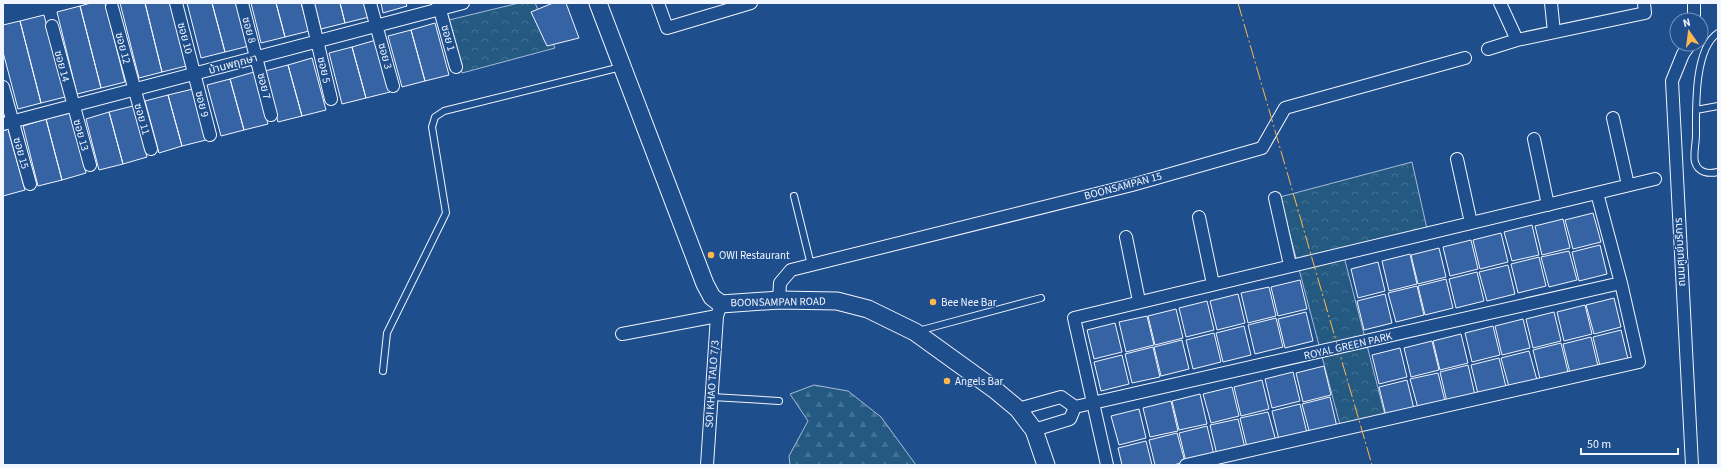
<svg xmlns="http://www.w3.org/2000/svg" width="1721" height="468" font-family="'Source Sans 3','Noto Sans Thai',sans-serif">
	<defs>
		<pattern id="forest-firs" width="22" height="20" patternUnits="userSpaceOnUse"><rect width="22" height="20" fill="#245a82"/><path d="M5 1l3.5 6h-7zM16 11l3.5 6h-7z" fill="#447295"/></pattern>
		<pattern id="park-crowns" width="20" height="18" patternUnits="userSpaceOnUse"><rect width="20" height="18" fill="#245a82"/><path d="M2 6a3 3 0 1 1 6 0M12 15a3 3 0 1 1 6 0" fill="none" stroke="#447295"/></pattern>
	</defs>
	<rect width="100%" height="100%" fill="#1f4e8c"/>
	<!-- forest -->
	<path fill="url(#forest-firs)" stroke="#a8bbd7" d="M814 385 848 391 881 417 916 465H790L789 456 808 421 790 394Z"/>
	<!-- park -->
	<path fill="url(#park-crowns)" stroke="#a8bbd7" d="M519 3H535L555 48 462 73 449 20Z
		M1412 162 1427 229 1342 249 1385 415 1340 425 1280 197Z"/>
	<!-- building -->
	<path fill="#3563a3" stroke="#f2f6ff" d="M91 3H105L125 82 101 88 80 6Z
		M120 3H145L162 72 139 78Z
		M145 3H170L186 66 162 72Z
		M187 3H212L225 52 201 58Z
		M212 3H238L249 46 225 52Z
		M251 3H276L285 37 261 43Z
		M276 3H301L309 31 285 37Z
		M314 3H340L345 23 321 29Z
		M340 3H365L369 17 345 23Z
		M381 3H406L407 6 383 13Z
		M553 3H566L579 38 547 46 531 12Z
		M80 6 101 88 77 94 57 12Z
		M44 15 65 97 41 103 20 21Z
		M20 21 41 103 18 109 3 52V25Z
		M435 23 449 75 425 81 411 30Z
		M411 30 425 81 402 87 388 36Z
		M376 40 390 92 366 98 352 47Z
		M352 47 366 98 342 104 329 53Z
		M312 58 326 110 302 116 288 65Z
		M288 65 302 116 278 122 265 71Z
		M254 72 268 124 244 130 230 79Z
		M230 79 244 130 221 136 207 85Z
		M193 89 206 140 182 146 168 95Z
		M168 95 182 146 159 153 145 101Z
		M133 106 147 157 123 164 109 112Z
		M109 112 123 164 99 170 86 119Z
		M70 113 86 173 62 180 46 119Z
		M46 119 62 180 38 186 23 126Z
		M8 129 25 190 3 196V131Z
		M1593 213 1601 242 1573 249 1565 220Z
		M1563 219 1570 248 1542 255 1535 226Z
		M1532 225 1539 255 1512 261 1504 232Z
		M1501 233 1508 262 1480 269 1473 240Z
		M1471 240 1478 269 1450 276 1443 247Z
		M1600 245 1607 274 1579 281 1572 252Z
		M1439 248 1446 277 1418 284 1411 255Z
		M1569 251 1577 280 1549 287 1541 257Z
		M1410 254 1417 284 1389 291 1382 261Z
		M1539 257 1546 286 1518 293 1511 264Z
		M1378 262 1385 291 1358 298 1351 269Z
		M1508 265 1515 294 1487 301 1479 272Z
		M1477 272 1484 301 1456 308 1449 279Z
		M1446 279 1453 308 1425 315 1418 286Z
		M1300 280 1307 309 1278 316 1271 287Z
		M1417 286 1424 315 1396 322 1388 293Z
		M1269 287 1276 316 1248 323 1241 293Z
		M1238 294 1245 323 1217 330 1210 301Z
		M1385 294 1392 323 1364 330 1357 301Z
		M1614 298 1621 327 1594 334 1586 305Z
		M1207 301 1214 330 1186 337 1179 308Z
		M1585 305 1592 334 1564 341 1557 312Z
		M1176 309 1183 338 1155 345 1148 316Z
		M1306 312 1313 341 1285 348 1278 319Z
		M1554 312 1561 341 1533 348 1526 319Z
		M1147 316 1154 345 1126 352 1119 322Z
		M1276 318 1283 347 1255 354 1248 325Z
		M1523 319 1530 348 1502 355 1495 326Z
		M1115 323 1122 352 1094 359 1087 330Z
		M1244 326 1251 355 1223 362 1216 333Z
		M1493 326 1500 355 1472 362 1465 333Z
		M1621 330 1628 359 1600 366 1593 337Z
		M1214 333 1221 362 1193 369 1186 340Z
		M1461 334 1468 363 1440 370 1433 341Z
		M1591 337 1598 366 1570 373 1563 344Z
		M1182 340 1189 369 1161 376 1154 347Z
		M1432 341 1439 370 1411 377 1404 348Z
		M1561 343 1568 372 1540 379 1533 350Z
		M1153 347 1160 377 1132 383 1125 354Z
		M1400 348 1407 377 1379 384 1372 355Z
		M1529 351 1537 380 1509 387 1501 358Z
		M1122 355 1129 384 1101 391 1094 362Z
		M1499 358 1506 387 1478 394 1471 365Z
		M1468 365 1475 395 1447 402 1440 372Z
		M1324 366 1331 395 1303 402 1296 373Z
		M1293 372 1300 401 1272 408 1265 379Z
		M1438 373 1445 401 1418 408 1410 379Z
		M1262 380 1269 409 1241 416 1234 387Z
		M1407 380 1414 409 1386 416 1379 387Z
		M1232 387 1239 416 1211 423 1203 394Z
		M1200 394 1207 424 1179 430 1172 401Z
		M1330 397 1337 427 1310 434 1302 404Z
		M1171 401 1178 431 1150 437 1143 408Z
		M1300 404 1307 433 1279 440 1272 411Z
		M1139 409 1146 438 1119 445 1111 416Z
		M1268 412 1276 441 1247 447 1240 418Z
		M1238 419 1245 448 1217 455 1210 425Z
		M1207 426 1214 455 1186 462 1179 433Z
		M1177 433 1185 462 1173 465H1155L1149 440Z
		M1146 441 1152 465H1122L1118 448Z"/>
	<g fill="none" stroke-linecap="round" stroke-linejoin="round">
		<defs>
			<path id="lane" d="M1718 33C1694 49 1696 107 1696 135 1696 143 1693 155 1695 162 1698 173 1709 174 1718 172
				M1696 110 1718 106
				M794 196 811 265
				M918 331 1041 298
				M383 371 387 333 446 213 432 127 435 117 444 111 621 67
				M712 397 779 401"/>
			<path id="street" d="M176 3 210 135
				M242 3 271 115
				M308 3 331 99
				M370 3 393 86
				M438 3 456 67
				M658 3 667 28 751 3
				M1500 3 1517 40
				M1551 3 1554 32
				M1694 3V20
				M112 7 151 149
				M52 26 90 165
				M1690 44 1683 54 1672 81 1692 465
				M1488 49 1517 40 1645 13 1644 3
				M3 87 30 184
				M1613 118 1628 185
				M3 124 463 3
				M1534 139 1548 205
				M1457 159 1471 223
				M1275 198 1290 265
				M1199 217 1213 284
				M1126 237 1139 301
				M779 300 780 283 791 270 1132 185 1262 148 1285 108 1465 58
				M622 334 717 316
				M1075 407 1621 283
				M1018 409 1061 397 1075 407
				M1034 430 1070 419 1075 407
				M707 465 717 316 721 304
				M1107 465 1074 318 1655 179
				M1186 465 1639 362 1621 283 1597 193"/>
			<path id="secondary" d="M598 3 705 284 712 297 721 304 779 300 837 301 868 309 915 332 994 389 1018 409 1034 430 1046 465"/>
		</defs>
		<!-- lane casing -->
		<use href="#lane" stroke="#f2f6ff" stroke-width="8"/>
		<!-- street casing -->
		<use href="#street" stroke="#f2f6ff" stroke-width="14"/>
		<!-- secondary casing -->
		<use href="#secondary" stroke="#f2f6ff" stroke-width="19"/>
		<!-- lane -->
		<use href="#lane" stroke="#1f4e8c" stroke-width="6"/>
		<!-- street -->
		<use href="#street" stroke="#1f4e8c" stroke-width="12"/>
		<!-- secondary -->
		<use href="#secondary" stroke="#1f4e8c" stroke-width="17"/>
		<!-- power -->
		<path stroke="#ffb74d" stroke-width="1" stroke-dasharray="14 3 2 3" stroke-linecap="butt" d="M1238 3 1372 465"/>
	</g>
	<!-- markers -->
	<g fill="#ffb74d" stroke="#1f4e8c" stroke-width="1.5">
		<circle cx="711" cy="255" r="4"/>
		<circle cx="933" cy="302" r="4"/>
		<circle cx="947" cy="381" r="4"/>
	</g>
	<g text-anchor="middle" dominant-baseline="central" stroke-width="3" stroke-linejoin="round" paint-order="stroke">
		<!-- street labels -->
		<g font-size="11" fill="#f2f6ff" stroke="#1f4e8c">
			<text transform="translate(249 30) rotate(75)">ซอย 8</text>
			<text transform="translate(185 38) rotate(75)">ซอย 10</text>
			<text transform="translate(448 38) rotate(75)">ซอย 1</text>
			<text transform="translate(123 48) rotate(75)">ซอย 12</text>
			<text transform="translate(385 56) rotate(75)">ซอย 3</text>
			<text transform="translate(233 64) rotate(-15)">บ้านพฤกษา</text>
			<text transform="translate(62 66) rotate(75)">ซอย 14</text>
			<text transform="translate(324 70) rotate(77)">ซอย 5</text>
			<text transform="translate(264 86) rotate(76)">ซอย 7</text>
			<text transform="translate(202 104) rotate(76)">ซอย 9</text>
			<text transform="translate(142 119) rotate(74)">ซอย 11</text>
			<text transform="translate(81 135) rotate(74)">ซอย 13</text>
			<text transform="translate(21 153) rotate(74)">ซอย 15</text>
			<text transform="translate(1123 186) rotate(-15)">BOONSAMPAN 15</text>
			<text transform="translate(1680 252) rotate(-93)">ถนนศูนย์บริการ</text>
			<text transform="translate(778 302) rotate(-1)">BOONSAMPAN ROAD</text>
			<text transform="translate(1348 346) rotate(-13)">ROYAL GREEN PARK</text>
			<text transform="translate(712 384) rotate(-86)">SOI KHAO TALO 7/3</text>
		</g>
		<!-- poi labels -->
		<g font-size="11" fill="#f2f6ff" stroke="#1f4e8c" text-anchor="start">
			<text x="719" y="255">OWI Restaurant</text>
			<text x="941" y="302">Bee Nee Bar</text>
			<text x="955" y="381">Angels Bar</text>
		</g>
	</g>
	<!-- border -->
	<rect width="1721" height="468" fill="none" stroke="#f2f6ff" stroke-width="8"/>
	<!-- north arrow -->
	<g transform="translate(1689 32) rotate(346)"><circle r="19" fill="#1f4e8c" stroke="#7391ba"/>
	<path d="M0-3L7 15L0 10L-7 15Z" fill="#ffb74d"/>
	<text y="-6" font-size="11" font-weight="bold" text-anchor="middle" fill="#f2f6ff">N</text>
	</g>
	<!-- scale -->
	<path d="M1581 448v6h97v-6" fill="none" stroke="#f2f6ff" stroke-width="2"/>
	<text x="1587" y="448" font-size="12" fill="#f2f6ff" stroke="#1f4e8c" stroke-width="3" paint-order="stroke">50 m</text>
</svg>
